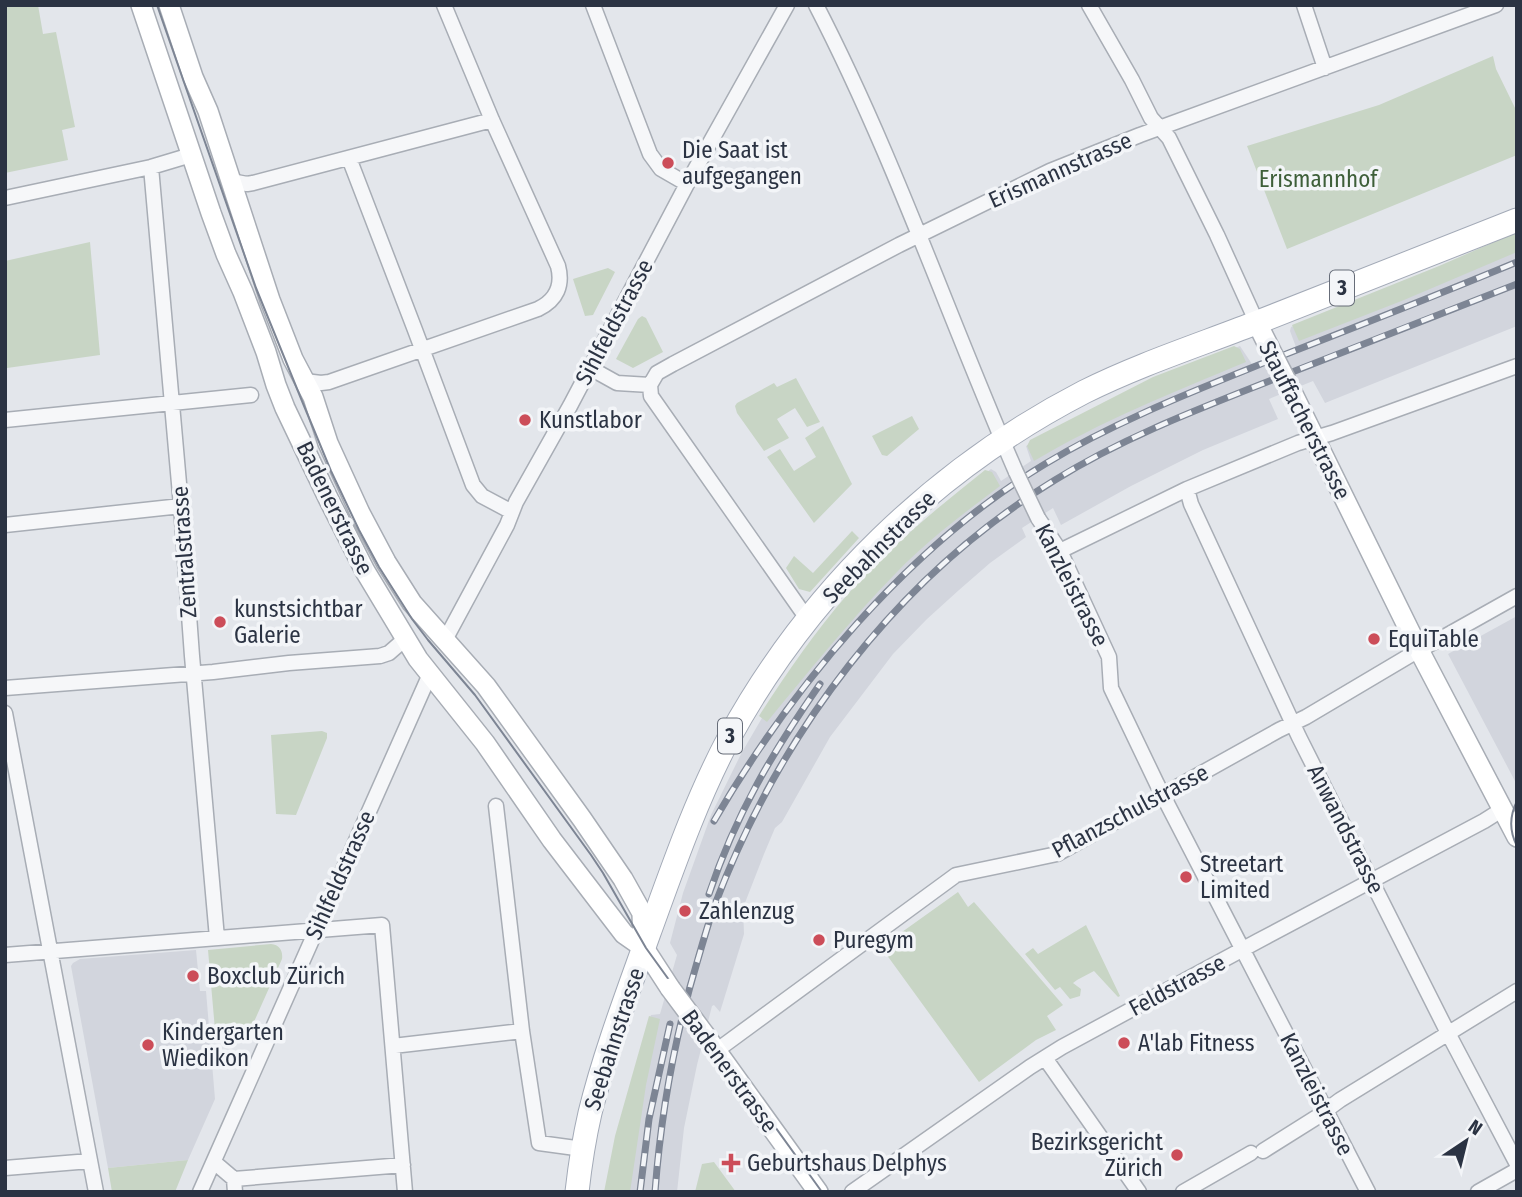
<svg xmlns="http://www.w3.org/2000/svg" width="1522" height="1197" font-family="'Fira Sans Condensed',sans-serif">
	<rect width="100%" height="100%" fill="#e3e6eb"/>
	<!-- built -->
	<path fill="#d2d5dd" d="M1517 238V326L1325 403 1313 381 1269 399 1278 419 1203 450 1131 486 1061 525 1053 508 1022 528 1026 537 990 563 959 590 927 619 893 654 830 737 782 822 775 828 764 854 743 908 744 934 720 1012 714 1005 712 1006 697 1065 684 1128 677 1192H606L636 1066 651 1015 660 1014 677 955 670 943 683 893 711 815 741 754 776 694 962 491 991 469 996 472 1001 481 1031 461 1026 446 1105 402 1168 375 1240 346 1252 364 1296 347 1290 331 1291 327Z
		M1517 616V782L1516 783 1448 654Z
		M196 950 200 991H206L215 1099 188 1160 108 1168 71 966 73 963 80 959Z"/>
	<!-- green -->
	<path fill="#c8d5c5" d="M5 5H38L43 34 56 32 75 127 62 130 68 160 5 173Z
		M1493 56 1496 69 1517 112V155L1287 249 1247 146 1379 105Z
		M1517 232V252L1404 300 1299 341 1292 325 1439 266Z
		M90 242 100 355 7 368 5 357V261Z
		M608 268 615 272 593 315 585 316 573 279Z
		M642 316 646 318 663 352 633 368 616 359 638 319Z
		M1234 346 1240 349 1246 362C1174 392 1101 421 1034 461L1027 446 1030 440 1153 377Z
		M796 378 820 422 807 427 795 408 777 419 789 438 764 451 737 413 735 406 737 403 774 383 777 387Z
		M912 416 919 429 887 456 882 455 872 436Z
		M823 426 852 484 814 523 767 457 780 449 794 471 816 457 805 438Z
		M985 470 992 472 1000 486C964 513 928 540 897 572 851 619 809 671 767 722L759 716C786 674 814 633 847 595 888 548 936 509 985 470Z
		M852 531 859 538 810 592 799 589 786 568 794 556 813 573Z
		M322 731 327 733V738L296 815 276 814 271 735Z
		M958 892 968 907 974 902 1063 1005 1047 1016 1056 1030 1036 1040 979 1082 881 947Z
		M1086 925 1120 996 1118 997 1094 971 1077 980 1073 983 1081 989 1080 996 1070 999 1060 987 1055 990 1025 954 1033 948 1038 954Z
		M271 944C280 945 283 951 282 959L249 1033 231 1041H216L208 950Z
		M649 1016 660 1019 646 1085 630 1192H604L615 1136Z
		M188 1160 175 1192H112L108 1168Z
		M714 1162 736 1192H695L702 1164Z"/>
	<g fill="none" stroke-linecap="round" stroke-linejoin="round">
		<defs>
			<path id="street" d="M593 5 650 154 661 169 687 184
				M816 5C894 156 948 316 1016 472
				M1089 5 1132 80 1151 118 1169 138 1217 235 1257 323
				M1304 5 1325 68
				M349 158 415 330 473 485 482 496 512 512
				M151 167 181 506 192 656 217 938
				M231 181 247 184 253 183 492 120
				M5 198 151 167 191 155
				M590 368 617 383 650 385
				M305 381 321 383 329 382 538 309C557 300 563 285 558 266L492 120 444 5
				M650 385 657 373 673 364 899 245 1050 171 1140 135 1496 5
				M650 385 651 396 801 610 809 618
				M5 420 251 395
				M1187 489 1191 504 1299 737 1448 1033 1517 1164
				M1038 518 1060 551 1109 657 1111 688 1157 784 1368 1192
				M5 525 181 506
				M1060 551 1187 489 1298 443 1332 433 1517 366
				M445 640 507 525 516 502 570 406 687 184 787 5
				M5 688 213 672 289 663 380 656 389 653 405 639
				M5 713 96 1192
				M496 806 522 1031 539 1143 583 1149
				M5 955 382 925 405 1192
				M393 1046 522 1031
				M716 1051 956 875 1057 854 1279 730 1306 717 1419 650 1444 637 1517 596
				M1045 1058 1139 1192
				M1263 1151 1317 1117 1340 1100 1517 991
				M214 1162 234 1179 235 1192
				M5 1168 90 1161
				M234 1179 403 1165
				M200 1192 430 674
				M852 1192 1030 1067 1062 1047 1258 941 1484 821 1503 809
				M1183 1192 1251 1153
				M1478 1192 1517 1170"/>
			<path id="secondary" d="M141 5 211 213 226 254 243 292 266 352 276 385 285 408 328 498 365 571 418 659 485 743 552 840 624 934 644 948 670 988
				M169 5 193 77 208 111 270 300 293 359 313 397 328 443 360 513 386 562 412 603 486 686 582 819 623 879 642 913 643 944
				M1257 323 1273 355
				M1291 390 1419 650 1517 837
				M705 1035 818 1192"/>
			<path id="primary" d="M577 1192C580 1165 584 1139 590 1113 605 1052 628 992 649 933 673 867 696 800 729 738 809 591 935 469 1084 392 1138 365 1196 346 1253 324 1341 290 1429 255 1517 220"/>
		</defs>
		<!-- street casing -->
		<use href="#street" stroke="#a8adb5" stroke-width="17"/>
		<!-- secondary casing -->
		<use href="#secondary" stroke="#a8adb5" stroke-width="22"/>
		<!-- primary casing -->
		<use href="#primary" stroke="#a3aab7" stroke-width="25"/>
		<!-- street -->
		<use href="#street" stroke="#f6f7f9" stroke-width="14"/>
		<!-- secondary -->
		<use href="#secondary" stroke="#fff" stroke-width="19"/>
		<!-- primary -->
		<use href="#primary" stroke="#fff" stroke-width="23"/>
		<!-- tram -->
		<path stroke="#7d8594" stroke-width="2" d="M157 5 256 288 302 401 331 471 359 530 379 567 412 619 428 640 475 695 591 855 603 873 646 948 822 1192
			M1517 801C1509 817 1509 831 1517 846"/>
		<defs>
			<path id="rail" d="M714 821C793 685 909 546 1045 464 1116 421 1194 391 1271 360 1353 328 1435 296 1517 262
				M709 894C736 814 772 753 820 684
				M640 1192 649 1119 670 1024
				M655 1192C661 1112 675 1035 698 959 703 942 708 924 714 907 779 734 896 577 1055 480 1124 437 1201 408 1277 378 1357 346 1437 315 1517 284"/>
		</defs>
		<!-- rail casing -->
		<use href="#rail" stroke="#7d8594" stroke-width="7"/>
		<!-- rail -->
		<use href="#rail" stroke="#f3f5f8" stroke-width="4.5" stroke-dasharray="13" stroke-linecap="butt"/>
		<defs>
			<path id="street-bridge" d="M1016 472 1038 518"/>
			<path id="secondary-bridge" d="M1273 355 1291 390
				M670 988 705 1035"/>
		</defs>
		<!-- street-bridge casing -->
		<use href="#street-bridge" stroke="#a8adb5" stroke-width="17" stroke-linecap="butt"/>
		<!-- secondary-bridge casing -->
		<use href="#secondary-bridge" stroke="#a8adb5" stroke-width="22" stroke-linecap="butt"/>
		<!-- street-bridge -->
		<use href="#street-bridge" stroke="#f6f7f9" stroke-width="14"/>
		<!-- secondary-bridge -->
		<use href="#secondary-bridge" stroke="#fff" stroke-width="19"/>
	</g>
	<!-- markers -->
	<g fill="#cc4d59" stroke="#f3f5f8" stroke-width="2.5">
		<circle cx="668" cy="163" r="7"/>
		<circle cx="525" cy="420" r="7"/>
		<circle cx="220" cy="622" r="7"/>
		<circle cx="1374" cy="639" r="7"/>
		<circle cx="1186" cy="877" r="7"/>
		<circle cx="685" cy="911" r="7"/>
		<circle cx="819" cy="940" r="7"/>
		<circle cx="193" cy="976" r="7"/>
		<circle cx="1124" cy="1043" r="7"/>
		<circle cx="148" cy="1045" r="7"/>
		<circle cx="1177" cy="1155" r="7"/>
		<path d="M727.5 1152.5h7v7h7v7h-7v7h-7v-7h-7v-7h7z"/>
	</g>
	<g text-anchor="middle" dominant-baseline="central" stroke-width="7" stroke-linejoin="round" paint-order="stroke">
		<!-- shield labels -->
		<g fill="#f3f5f8" stroke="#676d79" stroke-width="2">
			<rect x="1330" y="270.5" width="24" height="35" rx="5"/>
			<rect x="718" y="718.5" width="24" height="35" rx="5"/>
		</g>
		<g font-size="21" font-weight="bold" fill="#2b3343">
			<text x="1342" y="288">3</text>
			<text x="730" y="736">3</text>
		</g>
		<!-- poi labels -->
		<g font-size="23" fill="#2b3343" stroke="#f3f5f8" text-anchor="start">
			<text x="682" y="150">Die Saat ist<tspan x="682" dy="26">aufgegangen</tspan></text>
			<text x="539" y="420">Kunstlabor</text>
			<text x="234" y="609">kunstsichtbar<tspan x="234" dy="26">Galerie</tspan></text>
			<text x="1388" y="639">EquiTable</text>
			<text x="1200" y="864">Streetart<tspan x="1200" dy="26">Limited</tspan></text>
			<text x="699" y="911">Zahlenzug</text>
			<text x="833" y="940">Puregym</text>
			<text x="207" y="976">Boxclub Zürich</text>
			<text x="162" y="1032">Kindergarten<tspan x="162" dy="26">Wiedikon</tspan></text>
			<text x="1138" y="1043">A'lab Fitness</text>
			<text x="1163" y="1142" text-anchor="end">Bezirksgericht<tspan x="1163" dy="26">Zürich</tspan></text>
			<text x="747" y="1163">Geburtshaus Delphys</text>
		</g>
		<!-- street labels -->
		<g font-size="23" fill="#2b3343" stroke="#f3f5f8">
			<text transform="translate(1060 170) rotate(-24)">Erismannstrasse</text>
			<text transform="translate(614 322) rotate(-62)">Sihlfeldstrasse</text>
			<text transform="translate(1305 420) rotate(63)">Stauffacherstrasse</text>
			<text transform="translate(335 508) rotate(64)">Badenerstrasse</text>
			<text transform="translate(879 547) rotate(-45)">Seebahnstrasse</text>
			<text transform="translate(184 552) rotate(-94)">Zentralstrasse</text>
			<text transform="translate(1072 585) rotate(63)">Kanzleistrasse</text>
			<text transform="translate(1130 811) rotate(-28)">Pflanzschulstrasse</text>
			<text transform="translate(1346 829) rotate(63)">Anwandstrasse</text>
			<text transform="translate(340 875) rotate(-66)">Sihlfeldstrasse</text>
			<text transform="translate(1177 985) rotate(-28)">Feldstrasse</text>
			<text transform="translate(614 1039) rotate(-72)">Seebahnstrasse</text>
			<text transform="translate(730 1071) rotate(54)">Badenerstrasse</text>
			<text transform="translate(1317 1094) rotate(63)">Kanzleistrasse</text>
		</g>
		<!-- park labels -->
		<g font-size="23" fill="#3e5f39" stroke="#f3f5f8">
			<text x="1318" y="179">Erismannhof</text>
		</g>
	</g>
	<!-- border -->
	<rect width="1522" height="1197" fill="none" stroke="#2b3343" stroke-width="14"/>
	<!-- north arrow -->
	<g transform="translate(1466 1141) rotate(35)" stroke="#f3f5f8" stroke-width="5" paint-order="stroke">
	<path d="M0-5L12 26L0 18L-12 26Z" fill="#2b3343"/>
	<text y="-10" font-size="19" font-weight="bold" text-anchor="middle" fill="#2b3343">N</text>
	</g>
</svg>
